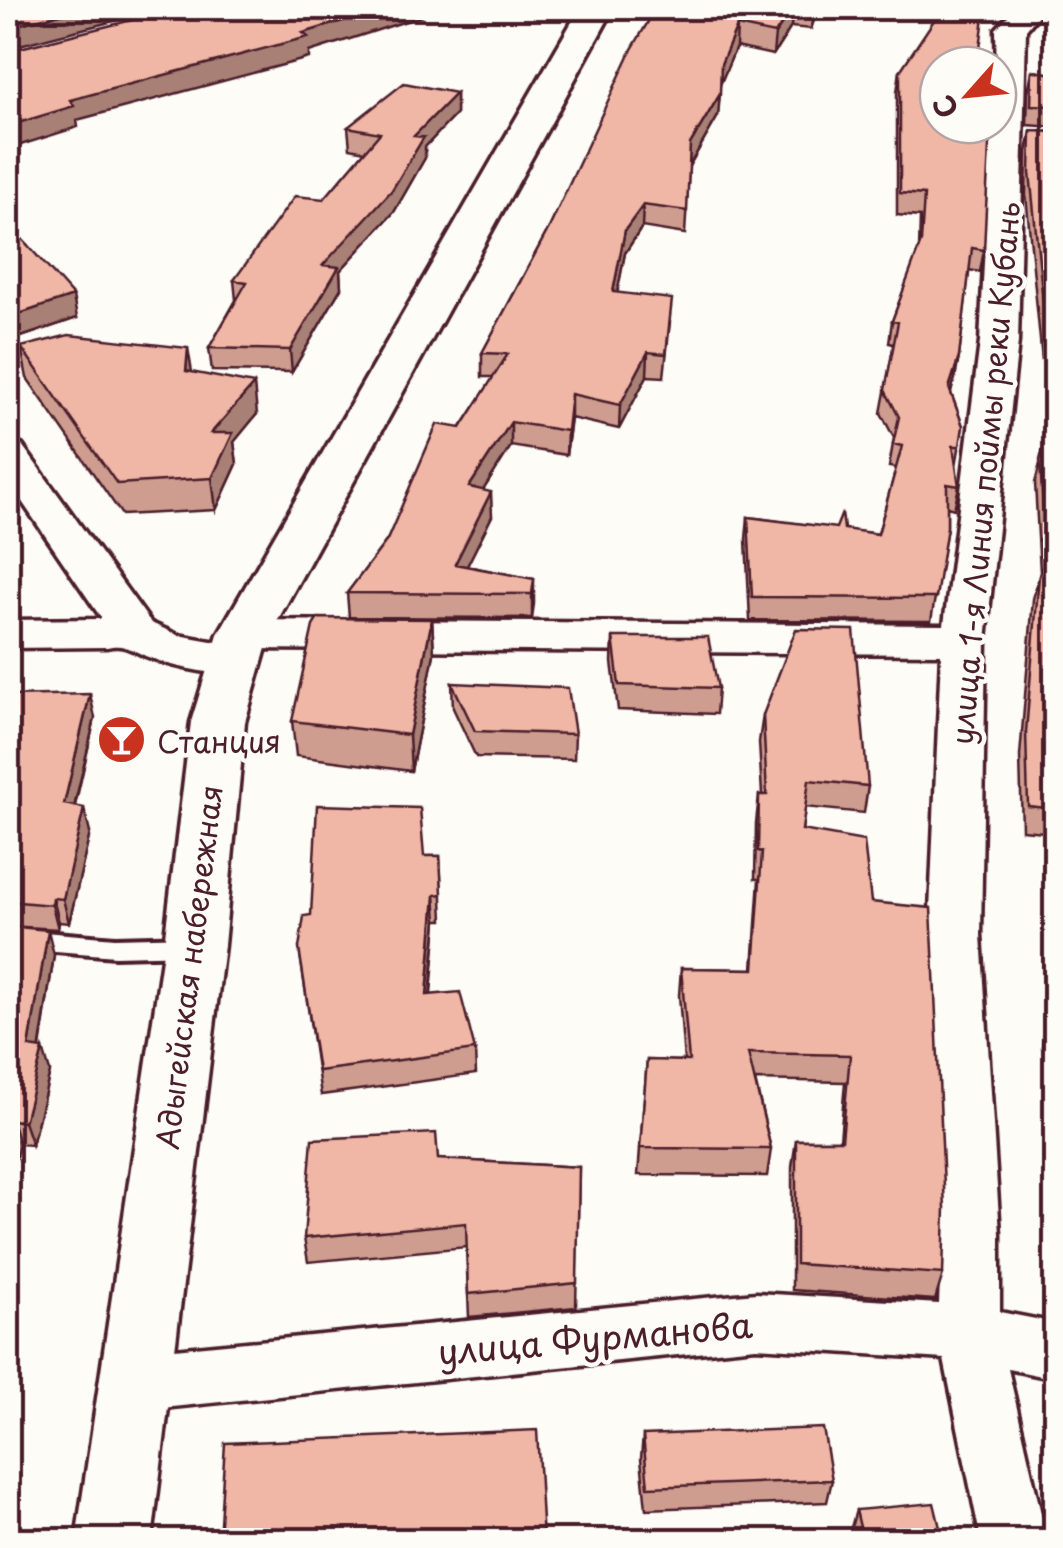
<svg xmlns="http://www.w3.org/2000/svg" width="1063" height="1548" font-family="'Playpen Sans',sans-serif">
	<rect width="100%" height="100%" fill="#fdfcf7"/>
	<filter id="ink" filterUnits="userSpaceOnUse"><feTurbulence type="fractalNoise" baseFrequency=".01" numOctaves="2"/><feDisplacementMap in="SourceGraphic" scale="20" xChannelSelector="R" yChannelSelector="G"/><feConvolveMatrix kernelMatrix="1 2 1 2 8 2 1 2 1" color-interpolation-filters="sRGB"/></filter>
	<g filter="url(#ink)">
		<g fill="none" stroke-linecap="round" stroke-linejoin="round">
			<defs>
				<path id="lane" d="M8 929 115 938 191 936 200 938 203 945 200 952 191 954 115 956 8 947Z"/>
				<path id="street" d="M1015 8H1044L1026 30 1018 342 986 640 981 935 1000 1234V1312L1056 1323V1379L1008 1369 1047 1540H981L944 1359 756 1347 133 1411 111 1402 102 1382 111 1362 133 1353 756 1293 939 1304 942 1234 929 935 941 654 249 649 259 660 253 671C224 678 179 669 151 658 134 652 125 642 107 647L8 648V620L102 619 8 481V441L22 445 151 623 178 635 228 644 222 634 228 624 244 620 944 625 980 342 991 125H998L996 29Z"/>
				<path id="secondary" d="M580 8H614L270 634 245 722 224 945 152 1540H76L164 945 191 722 218 634Z"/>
			</defs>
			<!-- lane casing -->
			<use href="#lane" stroke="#4a1f2b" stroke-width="8"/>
			<!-- street casing -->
			<use href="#street" stroke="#4a1f2b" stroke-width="7"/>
			<!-- secondary casing -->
			<use href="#secondary" stroke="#4a1f2b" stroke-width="7"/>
			<!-- lane -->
			<use href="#lane" fill="#fdfcf7" fill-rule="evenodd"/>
			<!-- street -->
			<use href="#street" fill="#fdfcf7" fill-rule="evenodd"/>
			<!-- secondary -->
			<use href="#secondary" fill="#fdfcf7" fill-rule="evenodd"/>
		</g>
		<!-- wall -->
		<path fill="#ce9d90" stroke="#4a1f2b" stroke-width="2.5" d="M656 8H818L811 29 791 27 773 55 736 47 720 84 718 116 689 166 685 234 642 227 625 253 617 292 670 322 664 377 647 376 619 429 571 418 566 455 511 446 483 490 492 516 467 566 534 579 532 618 349 617 347 593 387 540 494 377H482V353L550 226Z
			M1056 43V127L1027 125 1028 92 1032 71 1053 74V55Z
			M978 65 984 250 980 272 969 270 959 357 951 393 963 426 956 466 959 486 954 509 947 507V527L931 621 750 620 746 539 748 517 878 534 896 468 889 467 894 438 881 413 894 344 889 343 892 321 919 250 920 217 897 215V92L900 71Z
			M456 93V114L425 147V158L394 212 340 271 341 288 292 372 212 371 209 348 236 300 234 280 324 199 365 151 350 148 348 127Z
			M1031 131 1056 132V833L1022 830 1020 756 1033 599 1040 572 1035 483 1053 413 1047 412 1026 195 1027 152Z
			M8 208 10 211 14 230 77 318 18 338 8 326Z
			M21 347 192 373 257 414 234 442 237 464 216 510 122 515 27 378Z
			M432 619 434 654 411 771 296 756 292 721Z
			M613 637 718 688 716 714 618 710 612 662Z
			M452 683 575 734 574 759 476 757 453 708Z
			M8 696 95 718 75 806 90 833 69 923 59 922 58 929 8 926Z
			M763 715 868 786 864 813 805 807 802 830 871 902 943 1274 935 1300 792 1290V1167L796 1140H840L845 1082 755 1080 771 1149 767 1176 638 1175 647 1060 684 1061 679 995 681 968 753 969 759 879H755L756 823 759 795H762L759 742Z
			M424 856H440L443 920H437L431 994 475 1050 476 1074 321 1095 299 948 311 915Z
			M1055 880H1056V1076L1053 1048 1042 1047 1049 968 1043 967 1047 905Z
			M8 926 54 955 40 1048 50 1072 32 1145 19 1144 8 1191Z
			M438 1159 579 1167 576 1307 469 1317 466 1247 308 1262 304 1238Z
			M643 1435 832 1480 827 1502 646 1509 641 1458Z
			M856 1510 943 1540H852L850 1531Z"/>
		<!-- shaded-wall -->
		<path fill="#a88075" stroke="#4a1f2b" stroke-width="2.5" d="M84 8H165L8 48V27Z
			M385 8H421L422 16 309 52V58L77 120 78 127 8 149V127L70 100 303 33Z
			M793 8 791 27 773 55 775 34Z
			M813 8H818L811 29Z
			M737 26 736 47 720 85 721 64Z
			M456 93V114L425 147V158L394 212 340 271 341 288 292 372 290 350 323 265 414 136Z
			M720 94 718 116 689 166 690 144Z
			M643 205 642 227 625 253 613 315V292L625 230Z
			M10 211 14 233 8 235V212Z
			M73 296 77 318 18 338 13 316Z
			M188 348 193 378 186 371Z
			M648 352 647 376 619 429 620 405Z
			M959 357 955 379 945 411 949 388Z
			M254 384 257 414 234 442 237 464 216 510 212 478 211 433Z
			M571 394V418L566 455 567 431Z
			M511 422V446L470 511 469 487Z
			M491 492 492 516 456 588 455 564Z
			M534 579V604L532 618V594Z
			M432 619 434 654 411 771 409 735Z
			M90 694 95 718 69 828 64 804Z
			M84 808 90 833 69 923 63 899Z
			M435 895 437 920 428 1019 427 995Z
			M53 898 59 922 58 929 52 905Z
			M48 930 54 955 36 1071 29 1047Z
			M43 1049 50 1072 32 1145 24 1122Z
			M12 1120 19 1144 8 1191V1136Z"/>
		<!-- building -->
		<path fill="#f0b7a7" stroke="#4a1f2b" stroke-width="2.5" d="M8 8H84L8 27Z
			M180 8H385L303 33 308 37 70 100 74 106 8 126V51Z
			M656 8H792L775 34 737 26 721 64 720 94 690 144 687 211 643 205 625 230 613 292 672 299 666 354 648 352 620 405 571 394 567 431 511 422 469 487 491 492 455 564 534 579 532 594 347 593 387 540 437 424 461 428 508 354 482 353 550 226 632 49Z
			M942 8H985L978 65H938V125H990L984 250 972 248 959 357 949 388 963 426 960 446H953L959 486 947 484V527L936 598 752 597 748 517 836 528 842 513 844 529 878 534 902 446 893 444 899 417 885 390 898 322 892 321 921 242 924 195 900 193V71Z
			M1032 71 1056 74V106L1031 105Z
			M404 83 456 93 414 136 424 137 392 190 323 265 339 267 290 350 209 348 247 282 234 280 295 196 324 199 380 133 348 127Z
			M1031 131 1056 132V390L1052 389 1030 173Z
			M8 223 73 296 13 316 8 309Z
			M69 335 188 348 186 371 254 384 211 433H233L212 478 117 484 21 347Z
			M1056 402V809L1028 806 1026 732 1039 576 1046 557 1040 460Z
			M318 618 432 619 409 735 292 721 313 626Z
			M796 629 854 630 868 786 809 780 802 830 864 841 871 902 931 908 945 1208 943 1274 796 1264V1140H842L850 1055 748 1053 771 1149 640 1148 647 1060 689 1061 681 968 754 969 762 852 758 851 759 795H767L763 715Z
			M613 637H708L718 688 619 685Z
			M452 683 568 688 575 734 475 731Z
			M90 694 64 804 84 808 63 899 53 898 52 905 8 901V696Z
			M317 805 420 808 424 856H440L442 894 435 895 427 995 460 992 475 1050 318 1071 299 948 304 916 311 915Z
			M1055 880H1056V943L1050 942Z
			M8 926 48 930 29 1047 43 1049 24 1122 12 1120 8 1136Z
			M1056 949V1023L1049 1022Z
			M436 1133 438 1159 579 1167 577 1283 468 1294 466 1223 304 1238 312 1139Z
			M823 1428 832 1480 648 1487 643 1435Z
			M537 1430 543 1540H219L225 1443Z
			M934 1503 943 1540H863L856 1510Z"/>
	</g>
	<!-- icons -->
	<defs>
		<symbol id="bar-disc" viewBox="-11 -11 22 22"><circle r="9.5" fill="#c8321e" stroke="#fdfcf7"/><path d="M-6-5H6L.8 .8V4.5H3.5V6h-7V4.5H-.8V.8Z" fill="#fff"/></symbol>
	</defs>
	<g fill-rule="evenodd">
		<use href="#bar-disc" x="94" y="712" width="55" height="55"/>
	</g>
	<g text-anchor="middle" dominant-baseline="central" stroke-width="9" stroke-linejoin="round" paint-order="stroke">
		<!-- street labels -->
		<g font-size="30" fill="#4a1f2b" stroke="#fdfcf7">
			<text transform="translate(984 473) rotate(-85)">улица 1-я Линия поймы реки Кубань</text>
			<text transform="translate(188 967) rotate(-83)">Адыгейская набережная</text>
		</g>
		<!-- poi labels -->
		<g font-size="30" fill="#4a1f2b" stroke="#fdfcf7" text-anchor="start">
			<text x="157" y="740">Станция</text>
		</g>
		<!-- near-street labels -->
		<g font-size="35" fill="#4a1f2b" stroke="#fdfcf7">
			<text transform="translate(595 1337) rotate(-5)">улица Фурманова</text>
		</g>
	</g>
	<!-- margin -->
	<rect width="1063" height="1548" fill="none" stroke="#fdfcf7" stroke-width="40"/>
	<rect x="20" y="20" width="1023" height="1508" fill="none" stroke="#4a1f2b" stroke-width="4" filter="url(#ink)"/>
	<!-- north arrow -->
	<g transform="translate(968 95) rotate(243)"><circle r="48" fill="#fdfcf7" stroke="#b5a4a5" stroke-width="2.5"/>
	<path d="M0-8L18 38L0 25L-18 38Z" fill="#c8321e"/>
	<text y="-15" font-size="28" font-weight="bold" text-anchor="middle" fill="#4a1f2b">С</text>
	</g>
</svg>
